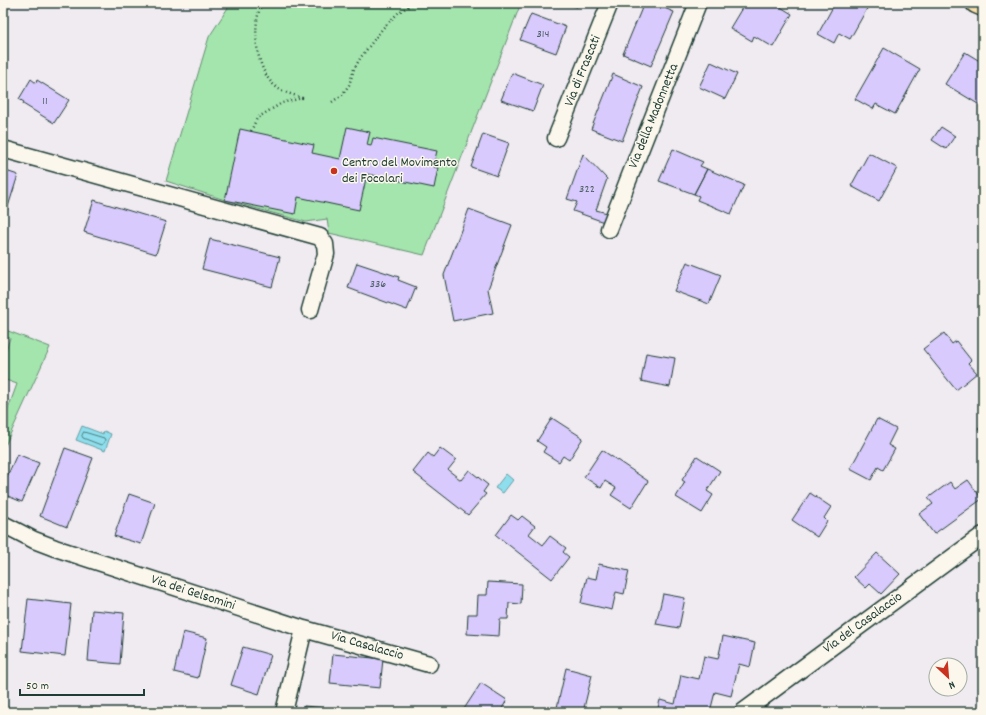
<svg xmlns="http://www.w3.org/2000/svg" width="986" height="715" font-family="Dekko,sans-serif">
	<rect width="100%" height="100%" fill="#f0eaf1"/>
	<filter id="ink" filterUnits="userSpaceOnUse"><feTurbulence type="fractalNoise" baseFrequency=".025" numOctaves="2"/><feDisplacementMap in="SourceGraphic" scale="8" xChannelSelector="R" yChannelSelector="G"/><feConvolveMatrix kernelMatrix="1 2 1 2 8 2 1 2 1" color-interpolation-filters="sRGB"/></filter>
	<g filter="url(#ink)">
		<!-- green -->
		<path fill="#a4e4ad" stroke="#629070" d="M231 3H521L424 255 329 233 327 219 306 222 225 200 166 181 209 37Z
			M3 329 50 347 3 450V423L17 384 3 379 4 356 10 338 3 336Z"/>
		<!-- water -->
		<path fill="#8fdeed" stroke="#629ea3" d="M82 426 103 434 104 431 111 434 105 451 76 440Z
			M506 474 513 480 503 493 495 488Z"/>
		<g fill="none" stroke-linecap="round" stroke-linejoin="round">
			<!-- shore -->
			<path stroke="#4c7d7e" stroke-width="1" d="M84 432 104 438 105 440 103 444 101 445 83 438 82 436Z"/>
		</g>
		<!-- building -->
		<path fill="#d8cafc" stroke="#1f3d34" d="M566 3H578L577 7Z
			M644 3H652L674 12 651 66 623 54Z
			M745 3H762L766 5 767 3H774L792 14 773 47 754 36 752 41 730 28Z
			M835 3H844L848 5 849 3H865L869 5 850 39 839 33 834 43 818 34Z
			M531 14 566 27 556 53 520 40Z
			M884 48 920 69 895 114 876 104 873 109 855 99Z
			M965 52 983 63V107L945 84Z
			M711 62 737 74 725 99 699 87Z
			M512 73 543 85 533 111 501 100Z
			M613 74 643 87 622 141 591 129Z
			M31 79 36 83 37 80 69 100 54 123 23 104 24 102 19 99Z
			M347 127 370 132 367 145 371 146 373 138 437 151 433 167 438 168 434 188 367 174 359 210 298 197 295 214 225 200 240 129 314 145 312 153 340 159Z
			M941 127 955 136 946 149 932 140Z
			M483 134 509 143 497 176 471 167Z
			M673 149 703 162 700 166 707 169 694 194 659 181Z
			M869 153 897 168 879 201 851 186Z
			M583 154 607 179 596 210 607 213 604 222 573 211 577 202 567 199Z
			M707 169 744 185 731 214 697 200 699 196 694 194Z
			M3 170 18 175 7 210 3 209Z
			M94 200 166 222 156 254 84 232Z
			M469 209 512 225 488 289 493 313 453 321 444 275Z
			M210 239 280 257 272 287 202 269Z
			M687 262 721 275 709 304 674 291Z
			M357 263 399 277 398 280 416 287 407 310 348 288Z
			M944 333 952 344 956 341 971 360 968 363 977 373 956 390 923 349Z
			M646 353 675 358 670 387 641 381Z
			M552 418 583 438 569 460 563 456 559 462 543 452 546 447 537 441Z
			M877 419 896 429 888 445 895 449 883 470 878 467 871 480 850 469Z
			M983 425V435L978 429Z
			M65 448 93 458 67 527 40 516Z
			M440 448 456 460 448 470 461 480 469 470 488 485 483 492 486 494 468 515 413 472 428 453 433 457Z
			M602 450 648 481 631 508 611 495 616 488 605 481 601 488 584 477Z
			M17 454 39 463 22 502 3 494V486Z
			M697 456 720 471 707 491 713 495 702 513 676 497 685 482 682 480Z
			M968 480 982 499 934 534 919 514 933 504 928 498 950 482 955 489Z
			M810 493 831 507 824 518 827 521 817 537 792 520Z
			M129 494 155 503 141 544 114 536Z
			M511 515 518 520 522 516 535 526 529 534 543 545 550 536 566 548 563 552 569 557 552 579 496 535Z
			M877 553 900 574 881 594 870 584 866 588 854 577Z
			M599 564 629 571 624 594 616 592 612 610 581 603 587 577 596 579Z
			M488 582 522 584 521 604 509 603 508 619H500L499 636 467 634 468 614H477L478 595H487Z
			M663 594 685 598 679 628 656 624Z
			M28 599 71 604 65 656 22 651Z
			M92 610 124 613 120 664 88 661Z
			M183 632 207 638 198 678 174 672Z
			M723 636 755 643 750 667 739 664 731 696 715 692 710 712H697L691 710 690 712H657L660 700 675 704 681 675 699 679 704 656 718 659Z
			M243 647 271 655 259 694 231 685Z
			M333 654 383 659 380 688 330 683Z
			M566 668 592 675 583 712H556Z
			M481 683 507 700 500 712H468L464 709Z
			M304 706 336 709V712H303Z"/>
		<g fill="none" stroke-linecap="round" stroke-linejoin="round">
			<defs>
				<path id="minor" d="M556 138 610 3
					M3 149 320 237 325 244 326 254 310 310
					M609 229 698 3
					M3 524 34 540 55 548 304 629 429 664
					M284 712 304 629
					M743 712 983 535"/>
				<path id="major" d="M976 3 983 6"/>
			</defs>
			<!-- minor casing -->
			<use href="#minor" stroke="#1f3d34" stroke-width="19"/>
			<!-- major casing -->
			<use href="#major" stroke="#1f3d34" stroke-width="23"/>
			<!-- path -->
			<path stroke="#1f3d34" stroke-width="2.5" stroke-dasharray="1 3" stroke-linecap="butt" d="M332 102 342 95 349 85 354 69 361 57 383 28 399 12 414 3
				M251 131 257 118 282 103 302 98C295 95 285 93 279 89 255 74 251 26 262 3"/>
			<!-- minor -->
			<use href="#minor" stroke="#fbf7ec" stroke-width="16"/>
			<!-- major -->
			<use href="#major" stroke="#f8deab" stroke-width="20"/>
		</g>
	</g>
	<!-- markers -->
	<circle fill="#c8321e" stroke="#fbf7ec" stroke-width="1.5" cx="334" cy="171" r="4"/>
	<g text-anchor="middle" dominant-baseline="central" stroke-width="3" stroke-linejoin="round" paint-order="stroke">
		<!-- number labels -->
		<g font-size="12" fill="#4d6066">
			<text x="543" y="34">314</text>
			<text x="45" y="101">11</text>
			<text x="587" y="189">322</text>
			<text x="378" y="284">336</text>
		</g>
		<!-- street labels -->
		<g font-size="14" fill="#1f3d34" stroke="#fbf7ec">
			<text transform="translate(583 71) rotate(-68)">Via di Frascati</text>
			<text transform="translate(654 116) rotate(-68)">Via della Madonnetta</text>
			<text transform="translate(193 593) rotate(18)">Via dei Gelsomini</text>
			<text transform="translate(863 623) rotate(-36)">Via del Casalaccio</text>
			<text transform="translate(367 646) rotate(16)">Via Casalaccio</text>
		</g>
		<!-- poi labels -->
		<g font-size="14" fill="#1f3d34" stroke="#fbf7ec" text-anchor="start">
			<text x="342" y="163">Centro del Movimento<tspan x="342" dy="16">dei Focolari</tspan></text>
		</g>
	</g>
	<!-- margin -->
	<rect width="986" height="715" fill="none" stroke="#fbf7ec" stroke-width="16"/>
	<rect x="8" y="8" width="970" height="699" fill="none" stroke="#1f3d34" stroke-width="1.5" filter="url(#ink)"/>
	<!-- north arrow -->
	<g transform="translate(948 677) rotate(154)"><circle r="19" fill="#fbf7ec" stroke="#a3ada2"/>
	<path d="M0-3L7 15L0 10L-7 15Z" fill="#c8321e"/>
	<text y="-6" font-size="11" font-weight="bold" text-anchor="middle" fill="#1f3d34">N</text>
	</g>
	<!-- scale -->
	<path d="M20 689v6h124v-6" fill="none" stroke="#1f3d34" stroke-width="2"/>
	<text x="26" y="689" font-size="12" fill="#1f3d34" stroke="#fbf7ec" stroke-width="3" paint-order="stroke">50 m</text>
</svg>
